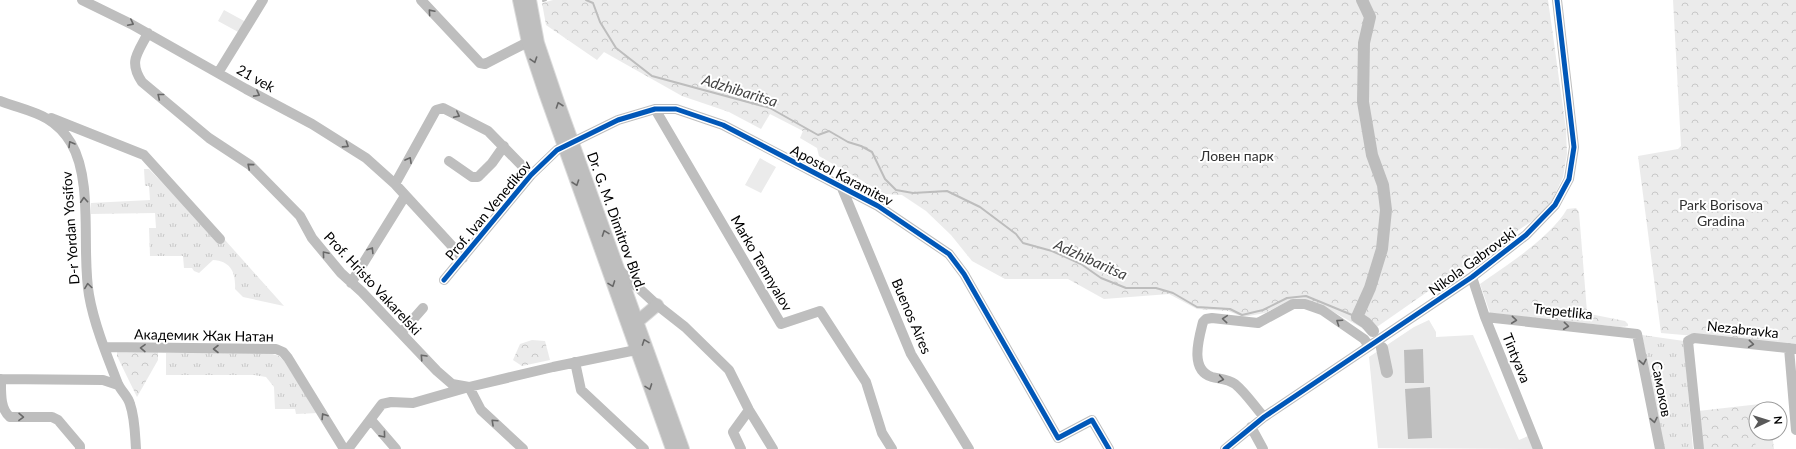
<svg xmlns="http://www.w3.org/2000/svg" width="1796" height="449" font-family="Lato,sans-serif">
	<defs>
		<pattern id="grass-tufts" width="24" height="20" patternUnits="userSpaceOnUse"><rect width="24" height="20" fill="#ebebeb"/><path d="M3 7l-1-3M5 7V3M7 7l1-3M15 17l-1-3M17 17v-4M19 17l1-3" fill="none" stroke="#c8c8c8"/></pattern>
		<pattern id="forest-crowns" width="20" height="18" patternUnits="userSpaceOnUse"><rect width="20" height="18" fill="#ebebeb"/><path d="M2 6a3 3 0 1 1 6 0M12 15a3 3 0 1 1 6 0" fill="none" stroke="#c8c8c8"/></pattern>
	</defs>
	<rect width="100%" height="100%" fill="#fff"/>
	<!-- grass -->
	<path fill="url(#grass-tufts)" d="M144 169H149L220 243 225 240 284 306 243 297 235 289C236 273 231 261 213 260L199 273 194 271 192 268H184L183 256H150L149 228H156L155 213 91 214V203L150 200 149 186H145Z
		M1642 335 1684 341 1693 449H1664Z
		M166 353H269L279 356 284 361 318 413 296 414 295 409H275L274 387 266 377 254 375H166Z"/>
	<!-- forest -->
	<path fill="url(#forest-crowns)" d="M553 0H1548L1566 129 1567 154 1563 177 1552 201 1535 219 1453 274 1374 329H1364L1330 310 1306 299 1288 301 1265 313 1243 317 1228 311 1197 309 1169 294 1104 299 1068 279H1005L972 261 951 235 926 211 902 195 885 194 819 156 817 148 800 138 803 131 770 114 761 129 729 112 682 96 604 52 597 60 546 25 542 3Z
		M1673 0H1796V345L1661 333 1638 156 1678 149 1681 146Z
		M1576 208 1579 212 1587 312 1590 314 1625 321 1628 324V326L1620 327 1490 313 1480 284C1507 265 1551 237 1567 209Z
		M532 340 545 341 550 360 522 366 513 360 520 344Z
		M117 351H158V360L137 397 117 356Z
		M1769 403 1770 409H1756V433H1772L1774 449H1703L1698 411Z"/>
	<!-- garden -->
	<path fill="#ebebeb" d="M224 10 246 22 240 33 218 21Z
		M760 158 776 167 761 193 745 185Z
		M1429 320 1436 332V337L1473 335 1519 440 1533 434 1538 449 1378 448 1369 357 1414 327Z
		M1756 419V433H1771L1773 449H1756L1753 420Z"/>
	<!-- water -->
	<path fill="#bdbdbd" d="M1423 349 1424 383H1405L1404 350Z
		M1430 387 1432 438 1408 439 1405 389Z"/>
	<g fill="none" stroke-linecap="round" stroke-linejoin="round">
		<!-- stream -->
		<path stroke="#bdbdbd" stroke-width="2" d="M586 0 593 3 600 22 616 48 652 76 770 108 818 135 829 131 848 142 861 146 872 152 885 179 896 190 913 193 947 191 980 207 1016 234 1023 243 1052 251 1081 264 1101 278 1126 288H1156L1173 293 1197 307 1230 309 1242 315 1263 310 1287 298 1306 296 1357 317
			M543 1 546 0"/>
		<!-- river -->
		<path stroke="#bdbdbd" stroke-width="12" d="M1362 0 1370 17 1364 43 1363 102 1372 155 1383 185 1386 210 1382 249 1370 288 1357 317 1366 323 1373 331
			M1382 348 1387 372"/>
		<defs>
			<path id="major" d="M519 0 528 42 545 93 672 449
				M530 0 538 43 558 102 683 449
				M637 322 657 305"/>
		</defs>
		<!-- major casing -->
		<use href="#major" stroke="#dbdbdb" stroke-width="14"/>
		<!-- minor -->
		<path stroke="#bebebe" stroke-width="10" d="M82 0 131 24 246 89 312 124 366 158 395 184 463 258
			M421 0 480 63 485 64 528 42
			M148 33C138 53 128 61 142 82L209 138 250 165 300 216 312 238 341 273 362 292 437 371 452 384 469 387
			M218 73 263 0
			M0 101C29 112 53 113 71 143 94 182 81 250 89 295 94 324 107 356 118 384 121 391 128 396 130 404 135 418 135 435 136 449
			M655 109 781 324 820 311 866 382 882 433 892 449
			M51 118 144 155 220 239
			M449 161 472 177H478L492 163 504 146
			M395 184 436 110 443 108 488 131 531 175
			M842 188 911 354 969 449
			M619 270 657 305 685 327 729 370 749 410 773 449
			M1472 277 1485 317 1538 449
			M444 280 531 175 557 150 618 120 655 109H676L723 125 878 206 949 254 964 274 1058 438 1092 420 1109 449
			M351 283 405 196
			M1485 317 1637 334 1660 449
			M401 333 423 308
			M105 347 276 349 283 352 288 358 344 449
			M1789 348 1796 430
			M575 362 581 390 644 449
			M0 379 103 380 118 385
			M1 379C1 393 0 409 10 417H52L58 420 80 446V449
			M469 387 481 410 523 449
			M1264 417C1255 407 1246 393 1235 384 1228 379 1220 379 1212 377 1189 370 1199 338 1203 322L1206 319 1212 318 1258 323 1293 304H1305L1322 310 1364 339 1369 346
			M371 420 396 449
			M1251 427 1263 449
			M348 449 382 404 391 402 413 403 469 387 553 367 636 350
			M741 449 733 432 749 410
			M1225 449 1264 417 1472 277 1526 235 1555 205 1569 179 1574 147 1557 0
			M1699 449 1688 341 1694 338 1796 349"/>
		<!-- major -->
		<use href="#major" stroke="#bebebe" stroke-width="12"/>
		<defs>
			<path id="cycleway" d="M444 280 531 175 557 150 618 120 655 109H676L723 125 878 206 949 254 964 274 1058 438 1092 420 1109 449
				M1225 449 1264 417 1472 277 1526 235 1555 205 1569 179 1574 147 1557 0"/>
		</defs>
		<!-- cycleway casing -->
		<use href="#cycleway" stroke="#fff" stroke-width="8"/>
		<!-- cycleway -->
		<use href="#cycleway" stroke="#0057b8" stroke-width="5"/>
	</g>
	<!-- one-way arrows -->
	<defs><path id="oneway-chevron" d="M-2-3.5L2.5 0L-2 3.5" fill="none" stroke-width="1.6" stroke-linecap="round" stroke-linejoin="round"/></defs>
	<g stroke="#686868">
		<use href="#oneway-chevron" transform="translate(431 12) rotate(-131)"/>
		<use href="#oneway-chevron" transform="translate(131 23) rotate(27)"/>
		<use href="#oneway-chevron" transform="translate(534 60) rotate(72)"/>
		<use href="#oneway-chevron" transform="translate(257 94) rotate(28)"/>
		<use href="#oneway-chevron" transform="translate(160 96) rotate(-141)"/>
		<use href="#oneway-chevron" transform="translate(559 105) rotate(-109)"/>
		<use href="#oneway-chevron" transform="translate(457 115) rotate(27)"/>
		<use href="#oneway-chevron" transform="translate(71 144) rotate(-121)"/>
		<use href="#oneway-chevron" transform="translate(346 145) rotate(33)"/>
		<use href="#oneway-chevron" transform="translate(409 160) rotate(-61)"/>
		<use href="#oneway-chevron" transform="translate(250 166) rotate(-140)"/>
		<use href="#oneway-chevron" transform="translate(576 183) rotate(71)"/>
		<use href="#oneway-chevron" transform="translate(84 200) rotate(-94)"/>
		<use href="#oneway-chevron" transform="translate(605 233) rotate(-110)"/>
		<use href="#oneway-chevron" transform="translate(371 250) rotate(-58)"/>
		<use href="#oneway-chevron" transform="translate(325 254) rotate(-130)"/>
		<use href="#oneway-chevron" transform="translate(612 284) rotate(70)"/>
		<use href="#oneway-chevron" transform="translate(88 286) rotate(-98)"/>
		<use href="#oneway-chevron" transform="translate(1225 319) rotate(-175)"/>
		<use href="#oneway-chevron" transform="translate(1514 320) rotate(6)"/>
		<use href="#oneway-chevron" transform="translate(1339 322) rotate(-146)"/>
		<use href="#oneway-chevron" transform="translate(1566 326) rotate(6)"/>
		<use href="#oneway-chevron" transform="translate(645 342) rotate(-110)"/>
		<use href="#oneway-chevron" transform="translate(1751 344) rotate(6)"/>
		<use href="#oneway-chevron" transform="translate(143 348) rotate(-179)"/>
		<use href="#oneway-chevron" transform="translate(216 349) rotate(180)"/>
		<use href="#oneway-chevron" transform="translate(423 357) rotate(-133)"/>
		<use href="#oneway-chevron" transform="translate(1643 362) rotate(79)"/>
		<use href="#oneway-chevron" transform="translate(1221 379) rotate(10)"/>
		<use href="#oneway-chevron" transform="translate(649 387) rotate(70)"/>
		<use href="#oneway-chevron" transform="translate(324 416) rotate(-122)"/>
		<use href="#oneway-chevron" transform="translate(21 417) rotate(1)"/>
		<use href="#oneway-chevron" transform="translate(1654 420) rotate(79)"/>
		<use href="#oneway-chevron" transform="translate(494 422) rotate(-137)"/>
		<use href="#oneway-chevron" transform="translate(383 435) rotate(50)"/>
	</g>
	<g text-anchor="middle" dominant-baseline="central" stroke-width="4" stroke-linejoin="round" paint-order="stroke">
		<!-- street labels -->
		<g font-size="14" fill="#000" stroke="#fff">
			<text transform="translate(256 78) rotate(29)">21 vek</text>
			<text transform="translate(842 175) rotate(28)">Apostol Karamitev</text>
			<text transform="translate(488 210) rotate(-50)">Prof. Ivan Venedikov</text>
			<text transform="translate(617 221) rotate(70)">Dr. G. M. Dimitrov Blvd.</text>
			<text transform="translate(70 228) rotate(-94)">D-r Yordan Yosifov</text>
			<text transform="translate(1472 261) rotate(-36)">Nikola Gabrovski</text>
			<text transform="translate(762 263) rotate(60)">Marko Temnyalov</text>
			<text transform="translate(373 283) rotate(47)">Prof. Hristo Vakarelski</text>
			<text transform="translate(1563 311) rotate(6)">Trepetlika</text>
			<text transform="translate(912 316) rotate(67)">Buenos Aires</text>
			<text transform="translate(1743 329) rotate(6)">Nezabravka</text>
			<text transform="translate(204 335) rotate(1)">Академик Жак Натан</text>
			<text transform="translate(1517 358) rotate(68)">Tintyava</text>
			<text transform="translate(1662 389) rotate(79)">Самоков</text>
		</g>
		<!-- park labels -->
		<g font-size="14" fill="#313131" stroke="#fff">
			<text x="1237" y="155">Ловен парк</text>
			<text x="1721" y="204">Park Borisova<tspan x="1721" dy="16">Gradina</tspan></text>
		</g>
		<!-- water labels -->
		<g font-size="15" font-style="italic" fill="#424242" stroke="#fff">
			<text transform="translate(740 90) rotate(17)">Adzhibaritsa</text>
			<text transform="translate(1091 259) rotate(24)">Adzhibaritsa</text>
		</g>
	</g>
	<!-- north arrow -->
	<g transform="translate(1768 421) rotate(86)"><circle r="19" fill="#ffffff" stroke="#999999"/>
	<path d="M0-3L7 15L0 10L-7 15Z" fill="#595959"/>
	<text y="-6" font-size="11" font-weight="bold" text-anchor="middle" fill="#000000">N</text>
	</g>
</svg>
